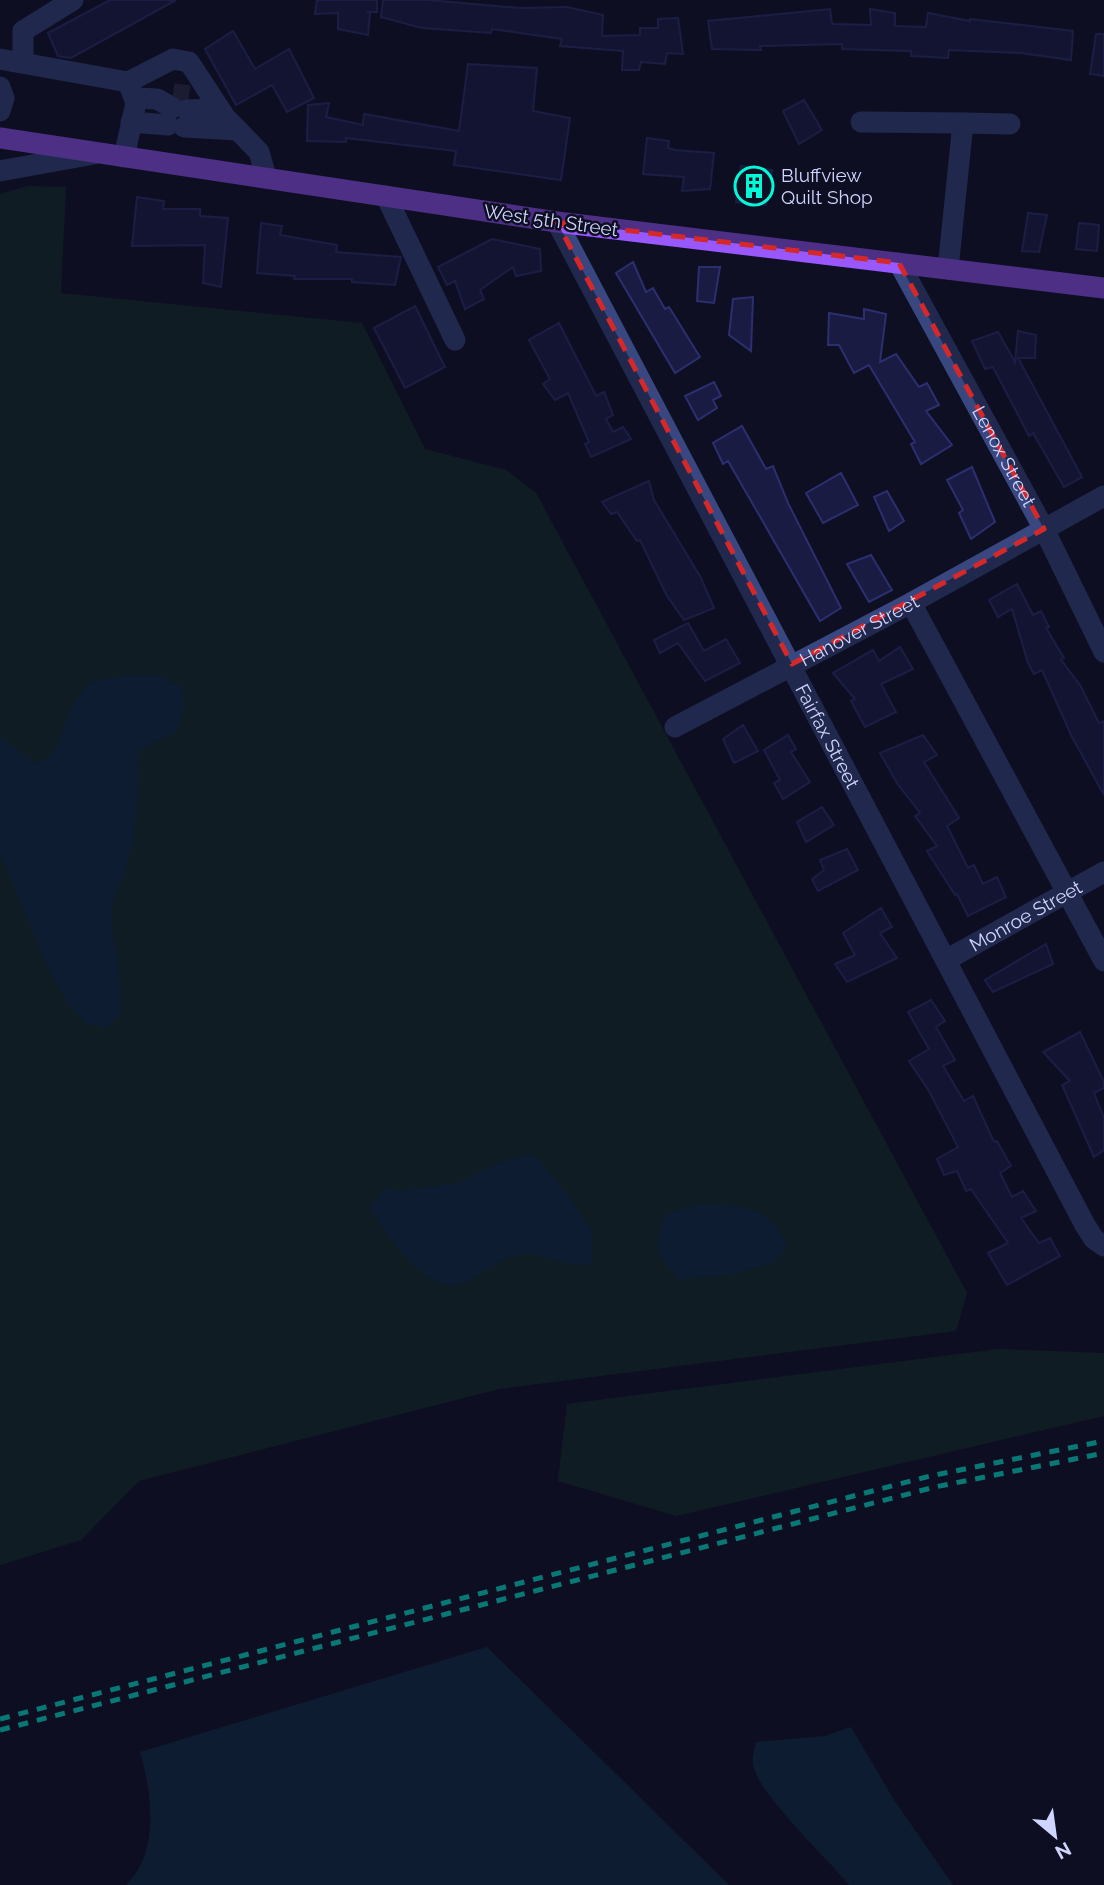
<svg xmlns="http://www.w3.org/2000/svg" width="1104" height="1885" font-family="Raleway,sans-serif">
	<rect width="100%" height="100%" fill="#0e0f23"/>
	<!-- green -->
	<path fill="#112d25" d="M28 186 66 187 61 293 362 323 425 449 506 470 536 493 967 1293 956 1331 499 1389 139 1481 81 1540 0 1565V194Z
		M998 1349 1104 1353V1416L676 1516 558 1481 567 1404Z"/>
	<!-- water -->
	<path fill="#0c2e44" d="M159 675 182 687 183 709 177 731 138 751C138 787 138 823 129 858 126 873 115 888 113 904 109 943 124 976 120 1015L106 1028 87 1024 68 1003 52 977 0 854V737L35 763C62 757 60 731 70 711 75 701 82 691 89 682L122 676Z
		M533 1154 561 1186 592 1230 591 1264C566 1270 543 1250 518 1255 498 1258 480 1278 460 1284 423 1294 387 1233 370 1208L384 1188 403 1191 457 1183 503 1161Z
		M702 1204C744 1207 767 1204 787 1246L777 1261 734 1274 680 1280C654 1253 654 1248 666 1213Z
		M487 1647 729 1885H126C160 1853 152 1793 140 1752Z
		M851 1727 894 1800 953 1885H849C829 1860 756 1792 753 1764 752 1757 755 1748 756 1742L825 1736Z"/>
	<!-- building -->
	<path fill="#1a1b43" stroke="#2c2f6f" stroke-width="2" d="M110 0H176L71 58 58 56 48 33Z
		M317 0H377V12H367L370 13 368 35 338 29V13L315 14Z
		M383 0H428L520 8 567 7 603 15 602 36 640 35V28H658V19L678 18 683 54 667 53 665 64 641 62 639 70H622L623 51 560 46 562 39 492 29 491 33 422 28 381 17Z
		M830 9 832 24 871 25 870 9 895 13V26L926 27 928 13 970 21V19L1073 31 1071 60 1021 53 949 50 948 58 911 56V51L842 49V44L760 46 761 50 712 49 708 21Z
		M233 31 255 69 289 49 314 98 287 112 272 85 236 105 205 49Z
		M1096 34H1104V76L1090 74Z
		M468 64 537 68 533 111 570 118 561 180 454 165 456 151 346 138V142L307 141 308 105 329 103 326 117 363 125 364 114 459 131Z
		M804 100 822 130 799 144 783 111Z
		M647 138 669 141 668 148 675 150 714 153 710 189 682 191 684 177 643 174Z
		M741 166 772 170 766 205 736 202Z
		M137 197 164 201 163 209H200V216L228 218 221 287 203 283 205 245 132 246Z
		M1028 213 1047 215 1039 252 1022 251Z
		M261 223 282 226 280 235 337 245 336 252 401 257 395 285 352 282V279H294L295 276 257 273Z
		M1079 223 1099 225 1097 251 1076 249Z
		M492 239 540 249 541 271 516 276 513 267 480 290 484 299 465 309 455 281 447 285 438 267Z
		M633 262 646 292 653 288 665 309 669 307 700 357 675 373 616 273Z
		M699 267H720L714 303 697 301Z
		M753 297 751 351 729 335 733 299Z
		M415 306 445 367 405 388 374 328Z
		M864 309 886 314 880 362 896 354 919 387 927 383 939 405 926 411 952 445 921 464 911 444 915 442 869 365 854 373 839 345H828L829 313 864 319Z
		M559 323 596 396 604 392 613 415 606 419 613 432 623 427 631 439 591 457 585 444 589 442 568 393 555 400 543 384 550 379 529 340Z
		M1018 331 1036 335 1035 358H1018L1082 477 1064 487 1033 433 1029 436 993 367 985 369 972 341 998 332 1015 362Z
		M714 382 721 396 713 400 717 408 698 420 685 396Z
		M742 426 766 469 773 466 788 503 841 608 820 621 728 461 723 464 713 443Z
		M972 467 995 522 971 539 959 513 963 510 947 480Z
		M841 473 858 505 823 523 806 493Z
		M649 481 654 500 701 578 714 608 684 620 667 596 640 540 637 541 617 512 611 514 602 502Z
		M887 491 904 521 889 531 874 497Z
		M871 555 892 590 869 602 847 564Z
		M1017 584 1033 615 1041 611 1049 627 1046 628 1064 658 1061 660 1080 685 1099 723 1104 721V795L1072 737 1042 670 1034 674 1028 663 1012 609 998 617 989 600Z
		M688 623 704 651 726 639 740 663 705 681 678 643 660 653 654 640Z
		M900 647 913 669 881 684 896 712 865 727 851 701 855 699 833 673 873 650 879 661Z
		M743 725 758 751 734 763 723 739Z
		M788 735 796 749 791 752 810 782 783 799 774 783 780 780 764 750Z
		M923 735 937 755 924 762 959 818 947 826 968 868 974 865 983 884 997 877 1006 897 968 916 957 894 955 895 927 851 937 846 915 816 920 813 897 783 880 753Z
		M822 807 834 825 806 842 797 822Z
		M847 849 858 870 818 891 812 879 824 870 820 860Z
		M881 908 892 927 880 933 897 958 847 982 835 964 855 955 843 933Z
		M1046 944 1053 964 993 992 985 980Z
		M931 1000 945 1021 936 1027 955 1060 943 1066 964 1101 973 1096 994 1142 997 1141 1011 1166 1000 1173 1012 1197 1023 1191 1036 1211 1021 1218 1039 1243 1050 1238 1060 1256 1007 1285 988 1253 1008 1243 971 1189 966 1191 957 1171 944 1175 937 1159 958 1147 929 1091 909 1061 929 1049 908 1012Z
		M1080 1032 1104 1082V1088L1094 1093 1104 1118V1150L1094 1157 1062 1085 1070 1081 1043 1052Z"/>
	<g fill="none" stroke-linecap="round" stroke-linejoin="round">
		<!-- minor-tunnel -->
		<path stroke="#2b2d44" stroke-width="21" stroke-dasharray="21 10" stroke-linecap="butt" d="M173 94 189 96"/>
		<!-- minor -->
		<g stroke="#394781" stroke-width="21">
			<path d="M0 59 128 82 136 103 124 157"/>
			<path d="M23 61V31L73 0"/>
			<path d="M128 82 173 59 189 62 225 117 259 152 266 177"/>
			<path d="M0 87 4 98 0 111"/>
			<path d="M136 98 157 99 173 108"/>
			<path d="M187 110 219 109"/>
			<path d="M131 122 168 125"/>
			<path d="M861 122 963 123 948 269"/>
			<path d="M963 123 1010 124"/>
			<path d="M184 127 238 130"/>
			<path d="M0 171 94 154"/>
			<path d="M386 196 455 340"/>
			<path id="s1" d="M557 222 1085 1225 1094 1239 1104 1246"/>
			<path id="s2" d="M899 263 1044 529 1104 652"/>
			<path d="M911 603 1104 961"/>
			<path id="s3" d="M675 727 911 603 1104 496"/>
			<path id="s4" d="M946 960 1104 872"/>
		</g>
		<!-- major -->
		<path stroke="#9958fe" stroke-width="21" d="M0 138 557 222 1104 288"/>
		<!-- rail -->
		<path stroke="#02f9d8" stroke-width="5" stroke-dasharray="10 9" stroke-linecap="butt" d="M0 1719 930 1476 1104 1441
			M0 1730 935 1487 1104 1453"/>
	</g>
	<!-- marked area -->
	<path d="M0 0H1104V1885H0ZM557 222 899 263 1044 529 792 664Z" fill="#0e0f23" fill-opacity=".55" fill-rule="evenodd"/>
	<path fill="none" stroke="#d62828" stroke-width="5" stroke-dasharray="14 9" stroke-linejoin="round" d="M557 222 899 263 1044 529 792 664Z"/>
	<!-- icons -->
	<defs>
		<symbol id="building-ring" viewBox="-11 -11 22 22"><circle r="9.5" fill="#0e0f23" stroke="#02f9d8" stroke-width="1.5"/><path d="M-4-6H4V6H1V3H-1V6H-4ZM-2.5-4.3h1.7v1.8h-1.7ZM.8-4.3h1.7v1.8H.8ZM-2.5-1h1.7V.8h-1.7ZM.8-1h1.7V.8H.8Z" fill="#02f9d8"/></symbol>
	</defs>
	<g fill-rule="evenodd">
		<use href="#building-ring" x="732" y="164" width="44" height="44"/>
	</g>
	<g text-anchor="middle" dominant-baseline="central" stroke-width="5" stroke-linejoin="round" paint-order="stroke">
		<!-- poi labels -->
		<g font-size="19" fill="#d0d5ff" stroke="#0e0f23" text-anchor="start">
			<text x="781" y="175">Bluffview<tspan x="781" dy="22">Quilt Shop</tspan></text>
		</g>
		<!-- street labels -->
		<g font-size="19" fill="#d0d5ff" stroke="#0e0f23">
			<text transform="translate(551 220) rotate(8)">West 5th Street</text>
			<text stroke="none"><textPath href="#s2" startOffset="220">Lenox Street</textPath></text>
			<text stroke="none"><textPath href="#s3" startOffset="208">Hanover Street</textPath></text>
			<text stroke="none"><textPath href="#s1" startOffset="581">Fairfax Street</textPath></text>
			<text stroke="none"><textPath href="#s4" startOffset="91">Monroe Street</textPath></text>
		</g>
	</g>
	<!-- north arrow -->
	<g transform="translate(1055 1836) rotate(151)" stroke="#0e0f23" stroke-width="5" paint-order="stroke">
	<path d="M0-5L12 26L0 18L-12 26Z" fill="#d0d5ff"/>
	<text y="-10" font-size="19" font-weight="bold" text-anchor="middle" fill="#d0d5ff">N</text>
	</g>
</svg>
